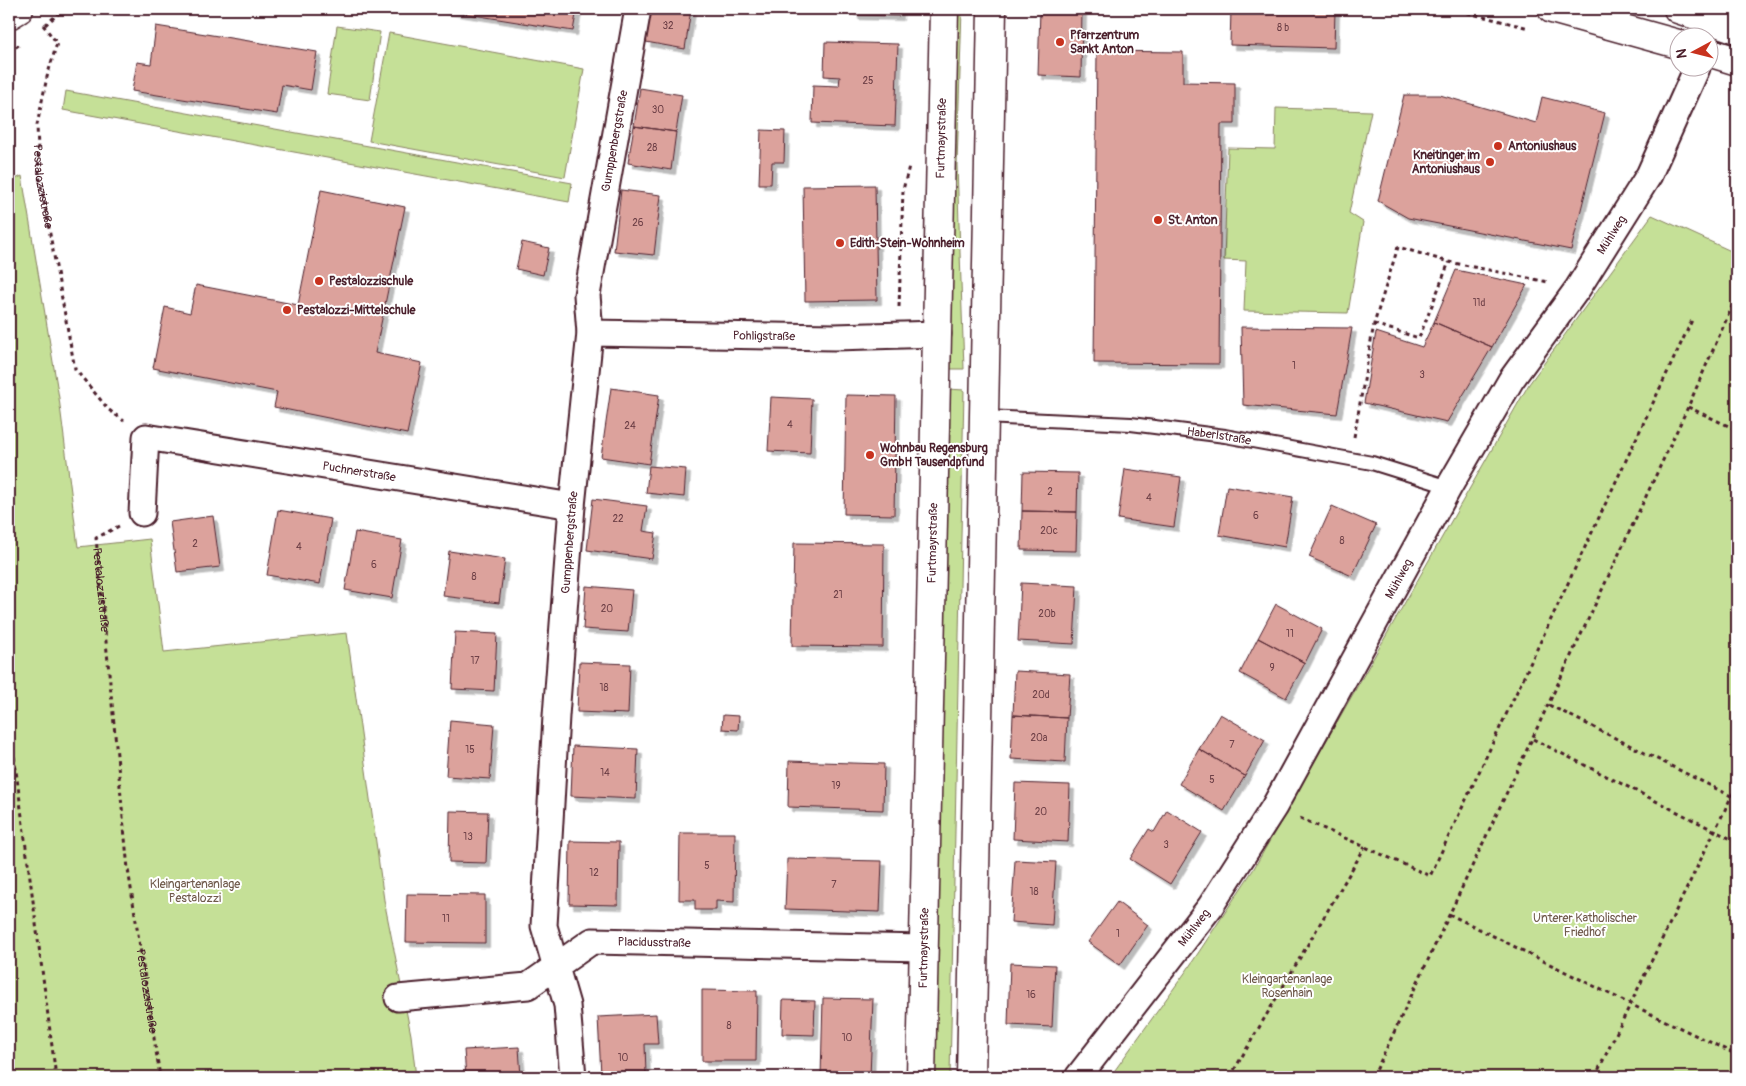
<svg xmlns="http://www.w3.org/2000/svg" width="1746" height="1086" font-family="Pangolin,sans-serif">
	<defs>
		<filter id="shadow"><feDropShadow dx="4.5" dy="4.5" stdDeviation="0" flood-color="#0004"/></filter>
	</defs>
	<rect width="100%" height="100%" fill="#fff"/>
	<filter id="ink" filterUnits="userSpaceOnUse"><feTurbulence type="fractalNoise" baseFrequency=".02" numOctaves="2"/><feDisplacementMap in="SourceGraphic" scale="10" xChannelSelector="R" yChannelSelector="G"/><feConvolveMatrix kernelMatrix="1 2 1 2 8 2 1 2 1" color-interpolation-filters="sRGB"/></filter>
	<g filter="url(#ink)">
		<!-- green -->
		<path fill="#c5e097" stroke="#888061" d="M955 9H962L957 165 964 369H948Z
			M337 26 380 32 370 100 327 94Z
			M389 33 584 69 565 177 369 141Z
			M66 91 572 183 569 202 63 110Z
			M1276 108 1371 111 1349 213 1363 222 1348 313 1244 311 1246 261 1224 260 1228 148 1275 149Z
			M22 176 59 398 78 547 150 539 164 652 347 633 384 900 411 1035 416 1077H9V182Z
			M1652 215 1731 251 1737 239V1077H1110L1187 970 1253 870 1529 384Z
			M948 389 964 390 950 1077H935Z"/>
		<!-- building -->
		<path fill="#dca29c" stroke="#4a1f2b" filter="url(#shadow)" d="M436 9H577L573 31Z
			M651 9H691L685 49 646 42Z
			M854 9H899V16L854 15Z
			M1040 9H1082L1081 77 1038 75Z
			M1231 9 1335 11 1334 48 1230 45Z
			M156 26 317 52 311 90 282 85 277 114 132 91 137 62 151 64Z
			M825 42 898 44 895 126 812 123 813 85 839 86 840 77 824 76Z
			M1097 51 1183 52V82L1235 83V124H1221L1219 364 1094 363Z
			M640 88 682 95 676 132 634 126Z
			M1404 95H1440L1536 123 1542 97 1605 113 1571 250 1408 218 1378 201Z
			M634 126 676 132 671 170 628 163Z
			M761 130 785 131 784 162H772L771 184H759Z
			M875 185 877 300 805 301 803 186Z
			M321 190 405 207 375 353 422 363 407 434 274 407 277 392 153 368 165 307 190 313 196 285 298 305Z
			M621 190 661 195 654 255 614 251Z
			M522 242 549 248 543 275 516 269Z
			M1456 270 1527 285 1492 347 1434 322Z
			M1434 322 1492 347 1447 422 1364 403 1376 332 1422 347Z
			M1241 327 1352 328 1337 414 1243 405Z
			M611 388 659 395 649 464 601 457Z
			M846 395 896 396 894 515 844 514Z
			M771 397 812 399 810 453 768 451Z
			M649 466 686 469 684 497 646 493Z
			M1125 469 1181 477 1174 527 1118 519Z
			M1023 472 1078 473 1077 512 1022 511Z
			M1227 486 1293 497 1285 547 1219 535Z
			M593 499 647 506 643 531 656 533 652 559 587 550Z
			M1332 506 1376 525 1352 576 1309 557Z
			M278 510 331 519 320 584 267 575Z
			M1022 511 1077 512 1076 551 1021 550Z
			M213 516 220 567 177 572 170 522Z
			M355 532 402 540 392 598 345 590Z
			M794 543 884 544 883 647 792 646Z
			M449 551 505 559 499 603 443 596Z
			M1021 583 1077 586 1074 644 1018 641Z
			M586 586 632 590 628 632 583 629Z
			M1276 604 1322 629 1305 663 1258 638Z
			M455 632 497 634 494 691 452 689Z
			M1258 638 1305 663 1286 698 1240 673Z
			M579 662 630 664 628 714 577 712Z
			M1015 671 1070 674 1067 718 1013 715Z
			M1220 714 1265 740 1245 776 1199 749Z
			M723 715 739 716 738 730 722 729Z
			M1013 715 1067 718 1065 762 1011 759Z
			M450 720 494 724 490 779 446 776Z
			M573 746 638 749 636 799 571 796Z
			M1199 749 1245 776 1224 811 1179 784Z
			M789 761 884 764 883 810 788 807Z
			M1015 783 1070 785 1068 842 1013 839Z
			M1167 810 1202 832 1170 884 1130 859 1149 829 1154 832Z
			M450 811 488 812 486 863 449 862Z
			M680 833H735L734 902 716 901V910H695V900H679Z
			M570 841 619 842 618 905 569 904Z
			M787 859 882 861 880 912 785 909Z
			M1015 860 1056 862 1052 925 1011 922Z
			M407 894 485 895V943L406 942Z
			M1117 902 1148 925 1120 965 1088 942Z
			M1010 963 1055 965 1052 1027 1008 1025Z
			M702 990 757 991 756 1061H702Z
			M823 998 873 999 870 1077H821Z
			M783 1000 815 1001 814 1035 782 1034Z
			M656 1014 658 1044H645L646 1073 601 1075 598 1017Z
			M519 1047 521 1077H466L464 1050Z"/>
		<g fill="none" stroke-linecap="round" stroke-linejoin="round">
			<defs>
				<g id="service">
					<path id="s3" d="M985 417 1131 424 1225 436 1372 463 1449 487"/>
				</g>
				<g id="minor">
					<path id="s4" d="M590 333 835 337 938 334"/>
					<path id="s5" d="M142 513 146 437 572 506"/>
					<path id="s6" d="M398 998 528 986 592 941 924 948"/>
					<path id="s7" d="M573 1077 567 1005 544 926 556 716 572 506 590 333 587 295 638 9"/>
					<path id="s8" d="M1078 1077 1210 907 1274 807 1449 487 1511 380 1578 288 1649 175 1697 68"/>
				</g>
				<path id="tertiary" d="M1552 9 1678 44
					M1678 9 1737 29
					M1708 52 1737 61"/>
				<g id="secondary">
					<path d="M9 15 19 9"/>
					<path id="s9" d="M921 1077 944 9"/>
					<path d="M971 1077 992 9"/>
				</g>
			</defs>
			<!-- service casing -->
			<use href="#service" stroke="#4a1f2b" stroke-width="16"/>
			<!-- minor casing -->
			<use href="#minor" stroke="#4a1f2b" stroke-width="29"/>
			<!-- tertiary casing -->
			<use href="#tertiary" stroke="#4a1f2b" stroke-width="31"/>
			<!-- secondary casing -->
			<use href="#secondary" stroke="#4a1f2b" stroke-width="31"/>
			<!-- path -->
			<g stroke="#4a1f2b" stroke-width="3" stroke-dasharray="4 4" stroke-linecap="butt">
				<path d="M1452 9 1529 28"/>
				<path id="s1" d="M43 25 57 43 47 77 37 125 39 175 75 369 109 410 124 421"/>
				<path d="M45 25 64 9"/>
				<path d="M9 52 20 44"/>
				<path d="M899 307 903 190 909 166"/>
				<path d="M1374 324 1419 338 1449 262"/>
				<path d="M1688 407 1737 430"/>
				<path d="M1354 437 1374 324 1398 247 1449 262 1548 282"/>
				<path id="s2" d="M119 526 96 538 128 869 160 1077"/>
				<path d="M1549 705 1737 799"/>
				<path d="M9 717 56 1077"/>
				<path d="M1533 739 1737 842"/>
				<path d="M1300 818 1430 876 1693 318"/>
				<path d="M1449 914 1630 1004 1737 1055"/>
				<path d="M1230 1077 1365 847"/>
				<path d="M1373 1077 1688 407 1737 295"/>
				<path d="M1595 1077 1737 785"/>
			</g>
			<!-- service -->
			<use href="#service" stroke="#fff" stroke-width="12"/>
			<!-- minor -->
			<use href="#minor" stroke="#fff" stroke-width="25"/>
			<!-- tertiary -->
			<use href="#tertiary" stroke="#fff" stroke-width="28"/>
			<!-- secondary -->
			<use href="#secondary" stroke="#fff" stroke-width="28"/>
		</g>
	</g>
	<!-- markers -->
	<g fill="#c8321e" stroke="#fff" stroke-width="2">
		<circle cx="1060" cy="42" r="5"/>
		<circle cx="1498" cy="146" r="5"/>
		<circle cx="1490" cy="162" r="5"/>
		<circle cx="1158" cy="220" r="5"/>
		<circle cx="840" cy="243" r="5"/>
		<circle cx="319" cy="281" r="5"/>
		<circle cx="287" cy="310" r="5"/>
		<circle cx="870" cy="455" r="5"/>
	</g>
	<g text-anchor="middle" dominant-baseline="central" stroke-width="4" stroke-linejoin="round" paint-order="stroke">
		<!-- number labels -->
		<g font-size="10" fill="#6e4047">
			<text x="668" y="26">32</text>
			<text x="1283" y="28">8 b</text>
			<text x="868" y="81">25</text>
			<text x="658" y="110">30</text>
			<text x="652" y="148">28</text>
			<text x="638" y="223">26</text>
			<text x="1479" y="303">11d</text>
			<text x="1294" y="366">1</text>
			<text x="1422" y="375">3</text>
			<text x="790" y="425">4</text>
			<text x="630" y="426">24</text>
			<text x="1050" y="492">2</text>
			<text x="1149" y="498">4</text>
			<text x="1256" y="516">6</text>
			<text x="618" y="519">22</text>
			<text x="1049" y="531">20c</text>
			<text x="1342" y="541">8</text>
			<text x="195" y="544">2</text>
			<text x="299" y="547">4</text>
			<text x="374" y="565">6</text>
			<text x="474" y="577">8</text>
			<text x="838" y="595">21</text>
			<text x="607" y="609">20</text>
			<text x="1047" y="614">20b</text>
			<text x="1290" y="634">11</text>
			<text x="475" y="661">17</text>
			<text x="1272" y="668">9</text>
			<text x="604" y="688">18</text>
			<text x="1041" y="695">20d</text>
			<text x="1039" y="738">20a</text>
			<text x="1232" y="745">7</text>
			<text x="470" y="750">15</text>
			<text x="605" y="773">14</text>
			<text x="1212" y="780">5</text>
			<text x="836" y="786">19</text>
			<text x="1041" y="812">20</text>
			<text x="468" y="837">13</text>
			<text x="1166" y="845">3</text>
			<text x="707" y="866">5</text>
			<text x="594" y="873">12</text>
			<text x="834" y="885">7</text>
			<text x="1034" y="892">18</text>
			<text x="446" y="919">11</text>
			<text x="1118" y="934">1</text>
			<text x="1031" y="995">16</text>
			<text x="729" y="1026">8</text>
			<text x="847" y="1038">10</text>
			<text x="623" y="1058">10</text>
		</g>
		<!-- poi labels -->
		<g font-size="12" font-weight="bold" fill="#4a1f2b" stroke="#fff" text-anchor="start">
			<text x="1070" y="35">Pfarrzentrum<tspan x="1070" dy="14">Sankt Anton</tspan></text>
			<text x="1508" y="146">Antoniushaus</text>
			<text x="1480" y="155" text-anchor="end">Kneitinger im<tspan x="1480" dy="14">Antoniushaus</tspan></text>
			<text x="1168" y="220">St. Anton</text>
			<text x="850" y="243">Edith-Stein-Wohnheim</text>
			<text x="329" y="281">Pestalozzischule</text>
			<text x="297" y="310">Pestalozzi-Mittelschule</text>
			<text x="880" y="448">Wohnbau Regensburg<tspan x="880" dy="14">GmbH Tausendpfund</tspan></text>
		</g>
		<!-- street labels -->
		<g font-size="12" fill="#4a1f2b" stroke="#fff">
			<text stroke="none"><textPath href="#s9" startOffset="939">Furtmayrstraße</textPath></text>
			<text stroke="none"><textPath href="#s7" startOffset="944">Gumppenbergstraße</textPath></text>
			<text stroke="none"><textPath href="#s1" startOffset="169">Pestalozzistraße</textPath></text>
			<text stroke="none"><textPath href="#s8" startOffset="999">Mühlweg</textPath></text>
			<text stroke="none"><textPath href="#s4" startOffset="174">Pohligstraße</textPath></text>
			<text stroke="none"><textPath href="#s3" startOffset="235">Haberlstraße</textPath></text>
			<text stroke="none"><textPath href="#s5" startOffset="292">Puchnerstraße</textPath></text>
			<text stroke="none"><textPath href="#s7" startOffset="539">Gumppenbergstraße</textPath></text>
			<text stroke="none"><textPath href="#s9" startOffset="534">Furtmayrstraße</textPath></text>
			<text stroke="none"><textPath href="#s8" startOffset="594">Mühlweg</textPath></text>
			<text stroke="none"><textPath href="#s2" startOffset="78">Pestalozzistraße</textPath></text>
			<text stroke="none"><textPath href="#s8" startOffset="189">Mühlweg</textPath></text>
			<text stroke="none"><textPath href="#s6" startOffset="271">Placidusstraße</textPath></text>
			<text stroke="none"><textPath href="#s9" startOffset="129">Furtmayrstraße</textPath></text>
			<text stroke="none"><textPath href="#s2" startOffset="482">Pestalozzistraße</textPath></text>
		</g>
		<!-- park labels -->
		<g font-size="12" fill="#6f594b" stroke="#fff">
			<text x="195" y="884">Kleingartenanlage<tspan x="195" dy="14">Pestalozzi</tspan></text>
			<text x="1585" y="918">Unterer Katholischer<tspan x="1585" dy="14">Friedhof</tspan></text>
			<text x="1287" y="979">Kleingartenanlage<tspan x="1287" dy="14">Rosenhain</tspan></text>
		</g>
	</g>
	<!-- margin -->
	<rect width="1746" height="1086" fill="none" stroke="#fff" stroke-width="30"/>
	<rect x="15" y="15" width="1716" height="1056" fill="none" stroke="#4a1f2b" stroke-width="2" filter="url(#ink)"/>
	<!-- north arrow -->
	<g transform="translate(1694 52) rotate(263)"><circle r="24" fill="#ffffff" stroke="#b7a5aa"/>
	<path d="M0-4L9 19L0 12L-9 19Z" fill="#c8321e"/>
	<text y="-8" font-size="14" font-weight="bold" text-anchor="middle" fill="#4a1f2b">N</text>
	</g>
</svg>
